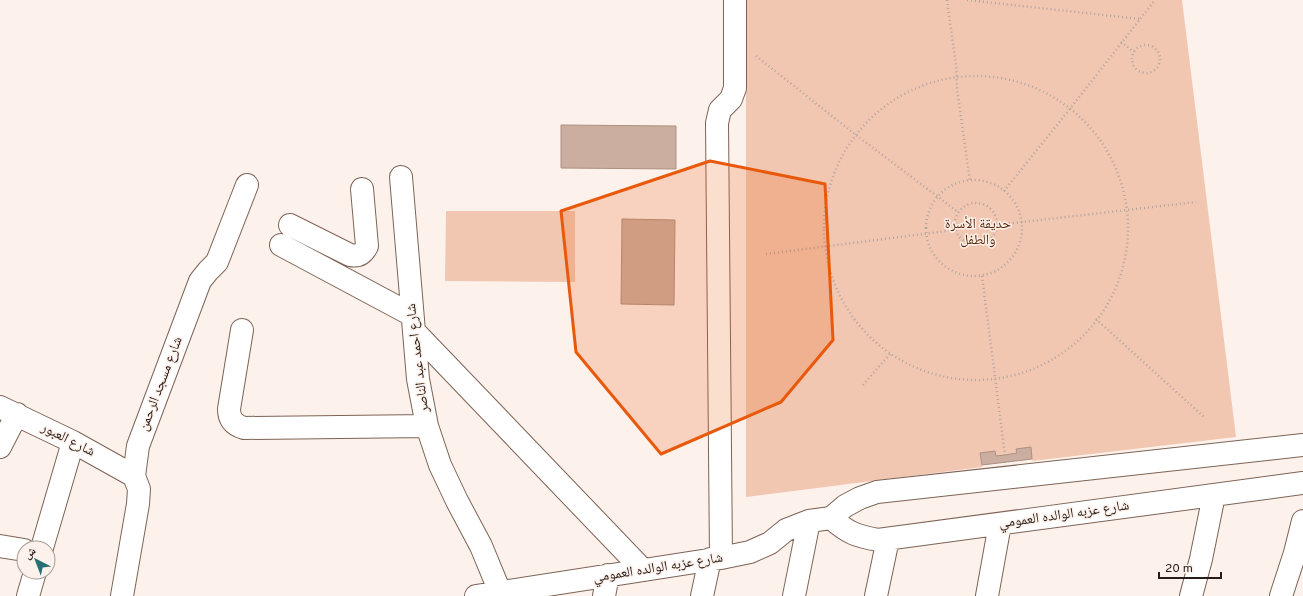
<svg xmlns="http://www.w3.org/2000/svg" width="1303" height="596" font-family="Overpass,'Noto Naskh Arabic',sans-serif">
	<rect width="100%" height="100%" fill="#fdf1eb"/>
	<!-- green -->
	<path fill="#f2c7b2" d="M746 0H1182L1236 437 1032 461V459L982 465V467L746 497Z
		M446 211H575V282L445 281Z"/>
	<!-- building -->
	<path fill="#cbaea0" stroke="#ac9082" d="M561 125 676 126V169L561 168Z
		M622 219 675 220 674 305 621 304Z
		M1031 447 1032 459 982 465 980 453 995 451 996 456 1005 455 1017 453 1016 449Z"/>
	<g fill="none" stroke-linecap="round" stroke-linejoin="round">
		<defs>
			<path id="minor" d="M401 177 418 379 427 426 440 465 457 501 481 546 500 592 499 596
				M290 225 350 255C359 257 363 254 367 246L362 189
				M281 245 412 315
				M242 330 229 409C229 419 234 425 244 428L427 426
				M414 331 643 570
				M0 407 73 442 134 476
				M0 447 17 414
				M831 518C848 533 856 536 878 540L1303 483
				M0 546 24 550
				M42 548 73 442
				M721 558 717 123 720 110 731 99 735 88V0
				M28 596 35 572
				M122 596 138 504 139 489 134 476 138 446 200 281 208 271 217 262 247 185
				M476 596 721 558 750 552 770 543 786 530 809 521 831 518 845 506 860 498 877 492 1303 445
				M604 596 608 575
				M702 596 710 559
				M794 596 809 521
				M876 596 888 539
				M987 596 1000 524
				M1191 596 1201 559 1214 495
				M1281 596 1295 553 1303 521"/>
		</defs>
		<!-- minor casing -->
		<use href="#minor" stroke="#7d6356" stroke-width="24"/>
		<!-- path -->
		<path stroke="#b0a59f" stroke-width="2.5" stroke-dasharray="1 3" stroke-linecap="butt" d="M947 0 956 65 957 89 970 181
			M967 0 1140 19
			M1121 42 1134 52
			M1132 59a14 14 0 1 1 28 0a14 14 0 1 1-28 0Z
			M756 56 856 135 958 212
			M824 228a152 152 0 1 1 304 0a152 152 0 1 1-304 0Z
			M926 228a48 48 0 1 1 96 0a48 48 0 1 1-96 0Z
			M1004 191 1069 110 1155 0
			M955 224a21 21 0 1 1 42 0a21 21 0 1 1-42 0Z
			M997 225 1196 202
			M766 254 955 230
			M982 276 1005 455
			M1096 319 1204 417
			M863 385 890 354"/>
		<!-- minor -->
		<use href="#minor" stroke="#fff" stroke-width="22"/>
	</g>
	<!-- marked area -->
	<path fill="#e8590c" fill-opacity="0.2" stroke="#e8590c" stroke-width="3" stroke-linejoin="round" d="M710 161 825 184 833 340 781 402 661 454 576 352 561 211Z"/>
	<g text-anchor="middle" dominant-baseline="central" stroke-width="3" stroke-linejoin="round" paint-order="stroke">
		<!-- park labels -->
		<g font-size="14" fill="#5a2708" stroke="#fdf1eb">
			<text x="978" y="224">حديقة الأسرة<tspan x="978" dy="16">والطفل</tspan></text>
		</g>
		<!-- street labels -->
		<g font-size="14" fill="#271c17" stroke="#fdf1eb">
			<text transform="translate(418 358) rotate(-97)">شارع احمد عبد الناصر</text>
			<text transform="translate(161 384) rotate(-69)">شارع مسجد الرحمن</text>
			<text transform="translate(68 440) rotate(27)">شارع العبور</text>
			<text transform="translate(1064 515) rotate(-8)">شارع عزبه الوالده العمومي</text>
			<text transform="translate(658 568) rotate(-9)">شارع عزبه الوالده العمومي</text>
		</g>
	</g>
	<!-- north arrow -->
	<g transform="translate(36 560) rotate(318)"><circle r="19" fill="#fdf1eb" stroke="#a79c96"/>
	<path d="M0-3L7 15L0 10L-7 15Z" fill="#267075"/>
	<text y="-6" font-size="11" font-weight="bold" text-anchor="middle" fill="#271c17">ش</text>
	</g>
	<!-- scale -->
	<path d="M1159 572v6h62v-6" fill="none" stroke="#271c17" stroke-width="2"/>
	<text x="1165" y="572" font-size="12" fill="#271c17" stroke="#fdf1eb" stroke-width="3" paint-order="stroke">20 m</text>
</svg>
